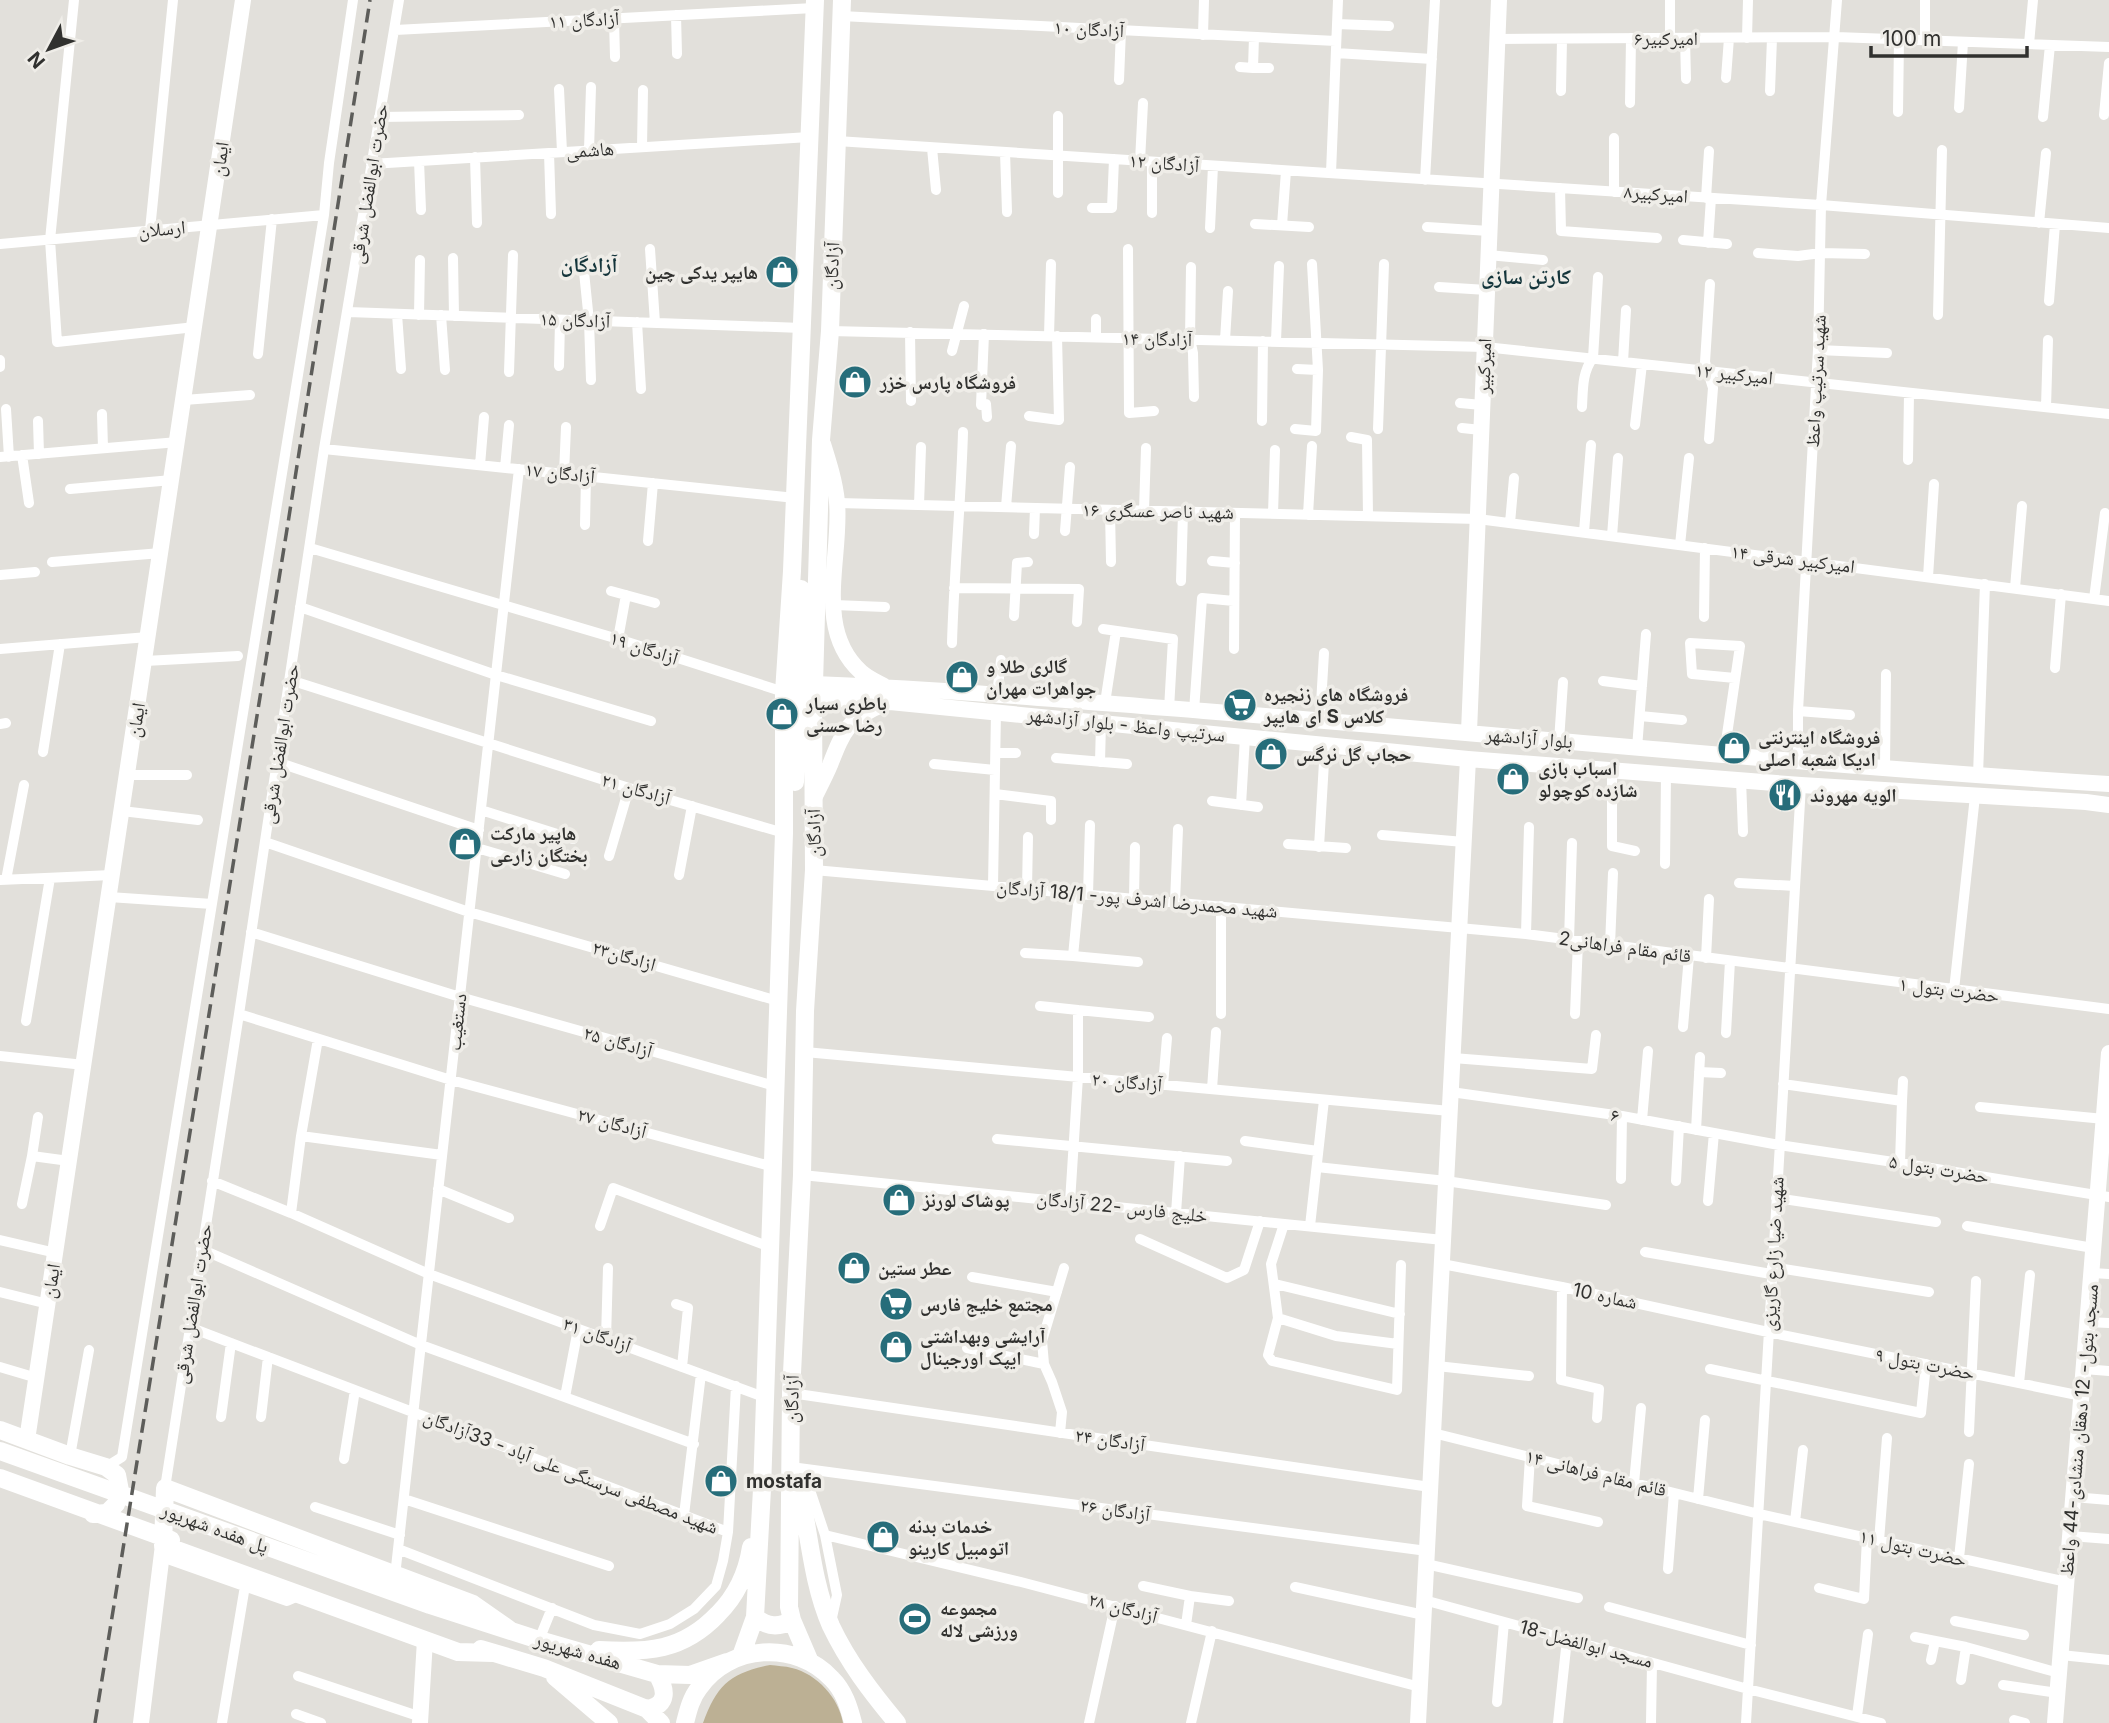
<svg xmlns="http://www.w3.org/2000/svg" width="2109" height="1723" font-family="Inter,'Noto Naskh Arabic',sans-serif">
	<rect width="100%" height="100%" fill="#e2e0db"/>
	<!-- green -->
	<path fill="#bcb094" d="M770 1665C777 1666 785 1666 792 1668 817 1674 839 1698 843 1723H703C717 1685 730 1673 770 1665Z"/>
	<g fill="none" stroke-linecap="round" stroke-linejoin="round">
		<!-- street -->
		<path stroke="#fff" stroke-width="10" d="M74 0 50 240 57 342 195 327
			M1925 0V40
			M676 15 677 54
			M841 16 1336 41
			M614 19 615 57
			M1337 24 1389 26
			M395 30 814 8
			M1203 35 1204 0
			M1670 38V0
			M1685 38 1686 79
			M1747 38 1748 0
			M1497 39 1836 37 2109 47
			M2029 44 2033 0
			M1336 53 1432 59
			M1240 67 1253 68 1254 37
			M1253 68H1269
			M1726 78 1729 38
			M1119 80 1121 30
			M559 89 562 152
			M1561 91 1562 39
			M1770 91 1772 38
			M1630 103 1631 38
			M1959 108 1963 42
			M1898 112 1899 40
			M2104 115 2109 63
			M379 117 519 115
			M2043 117 2050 45
			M1614 138V192
			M837 141 1821 205 2109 228
			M642 147 643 90
			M932 148 936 190
			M589 150 591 87
			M1005 152 1007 212
			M549 153 551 214
			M475 157 477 223
			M419 161 421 210
			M1140 161 1143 103
			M1152 162V213
			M371 164 809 137
			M1331 173 1338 0
			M1425 180 1435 0
			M1560 188 1561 231 1657 238
			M1058 193V116
			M1706 198 1709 151
			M1092 208H1112L1114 159
			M2039 223 2046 153
			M1255 224 1309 227
			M1282 225 1286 171
			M1427 227 1489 231
			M1210 228 1213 166
			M150 230 173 0
			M1683 240 1727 244
			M1708 243 1711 198
			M0 244 324 215
			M650 249 655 323
			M1128 249 1129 413 1154 411
			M1758 253 1798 256 1821 253 1865 254
			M1488 255 1543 260
			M453 258 454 316
			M583 262 589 321 591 380
			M1191 267 1190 339 1193 353 1194 397
			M1439 287 1487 290
			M2049 301 2055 224
			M348 312 802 328
			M397 314 401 369
			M419 315 420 260
			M441 315 445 370
			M1938 315 1942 150
			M637 322 641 389
			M830 331 1485 347 2109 414
			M910 332 911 401
			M984 334 981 405 986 404 987 417
			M1049 336 1051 264
			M1096 337V319
			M1225 340 1228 291
			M1276 341 1279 266
			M1818 350 1887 353
			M952 351 964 306
			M258 354 272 219
			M0 360V367
			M1623 362 1626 310
			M559 366 560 320
			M1297 369 1318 370
			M509 372 513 255
			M184 400 250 395
			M1460 403 1482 405
			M1582 407C1583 390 1582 372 1593 358L1598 277
			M2046 407 2048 340
			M6 409 9 457
			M102 414 103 448
			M1029 416 1059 420 1057 336
			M38 421 39 454
			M1262 421 1263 341
			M1635 425 1642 364
			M1462 428 1481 430
			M1295 429 1316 431 1318 370 1312 264
			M1378 429 1384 264
			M1351 437 1367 440 1368 516
			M1709 439 1713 388 1705 362 1710 284
			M324 449 795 498
			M22 455 29 503
			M0 457 178 442
			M1908 460 1909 393
			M480 465 484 417
			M505 468 509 425
			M564 474 566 427
			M70 489 172 480
			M838 503 1478 519 2109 601
			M919 505 921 447
			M1006 507 1011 446
			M1110 510 1111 562
			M1144 511 1146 448
			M1273 514 1275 450
			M1308 515 1312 446
			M1510 523 1514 478
			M585 525 586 476
			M1065 531 1070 467
			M1584 532 1591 445
			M1034 534 1035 508
			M1612 536 1618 458
			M648 541 653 483
			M1680 545 1689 458
			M310 548 618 639 784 692
			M1212 561 1235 563
			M52 562 161 553
			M0 575 35 572
			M1928 577 1934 484
			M1181 581 1183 512
			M954 588 1079 589 1077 622
			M2015 588 2022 506
			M611 591 655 603
			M2094 599 2105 513
			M834 605 885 607
			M300 607 496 675 651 721
			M1014 616 1017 563 1028 562
			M1704 617 1705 548
			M1103 629 1173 639 1169 709
			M618 639 626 595
			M952 643C954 573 961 502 963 432
			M0 649 148 637
			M1234 649 1235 513
			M145 661 238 656
			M2055 668 2061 594
			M290 680 629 788 784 833
			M1603 681 1642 686
			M997 695 1001 660
			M1105 703 1116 631
			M1194 711 1202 598 1234 601
			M1798 711 1850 715
			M1640 716 1682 720
			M1320 721 1324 653
			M0 724 6 723
			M1559 741 1563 682
			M1637 748 1646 634
			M43 752 60 644
			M996 753H1016
			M1724 755 1740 646 1690 643 1692 674 1735 678
			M1056 758 1127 764
			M277 762 479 830
			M1100 762 1101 723
			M1798 763V711L1818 350 1821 205 1837 0
			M934 764 995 770
			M1885 768 1886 674
			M1612 770V846L1635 851
			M128 775H187
			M1978 775 1985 584
			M1741 780 1743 832
			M995 794 1051 801V820
			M1212 801 1258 807
			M1241 805 1245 737
			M481 810 573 839
			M122 811 198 820
			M1382 835 1464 842
			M265 842 469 912 778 1001
			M1288 844 1346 848
			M1319 847 1325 745
			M477 848 565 874
			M609 856 629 788
			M1665 864 1666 774
			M814 870 1526 934 2109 1009
			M679 875 692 806
			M0 880 112 875
			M6 880 24 785
			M1739 883 1795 886
			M993 886 996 712
			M1027 889 1028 837
			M1088 894 1090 825
			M109 897 212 904
			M1134 898 1135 847
			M1175 902 1178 829
			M1221 906V1014
			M251 932 460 997 775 1086
			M1526 934 1529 827
			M1569 940 1572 843
			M1610 945 1613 873
			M1025 953 1073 956 1079 894
			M1073 956 1138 962
			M1706 958 1709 899
			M1954 990 1975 796
			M1040 1006 1078 1010V1077L1070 1202
			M1078 1010 1149 1017
			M239 1014 451 1080 774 1167
			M1575 1014 1578 942
			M26 1021 50 878
			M1683 1027 1689 956
			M1726 1033 1730 961
			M318 1039 301 1136 442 1155
			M805 1052 1450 1111
			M0 1056 84 1065
			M1453 1058 1592 1069 1596 1035
			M1699 1072 1721 1073
			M1783 1084 1902 1101 1900 1163
			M1163 1085 1167 1038
			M1212 1089 1216 1032
			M1451 1092 1622 1116 1779 1145 1900 1163 2109 1197
			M1902 1101 1903 1081
			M1980 1107 2104 1119
			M38 1117 32 1156 69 1161
			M1642 1120 1648 1051
			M1696 1130 1700 1057
			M997 1139 1227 1161
			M1245 1141 1318 1151
			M1317 1167 1446 1181 1606 1205
			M802 1175 1443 1240
			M1621 1179 1622 1116
			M212 1181 291 1213 429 1274 764 1397
			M1676 1181 1679 1126
			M438 1189 509 1218
			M1776 1198 1936 1222
			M1708 1201 1714 1133
			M22 1204 32 1156
			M291 1213 301 1136
			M1176 1213 1180 1156
			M1284 1224 1271 1264 1278 1318 1268 1355 1272 1361 1397 1390 1401 1265
			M600 1226 613 1188 770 1247
			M1310 1226 1324 1100
			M1967 1226 2093 1248
			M1140 1239 1227 1278 1244 1270 1260 1221
			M0 1240 56 1253
			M201 1249 421 1345 694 1444
			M1645 1252 1771 1274
			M1442 1264 1562 1287 1768 1332 2082 1396
			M1772 1267 1929 1292
			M2092 1273 2109 1274
			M972 1277 1057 1292
			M1275 1284 1400 1314
			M1562 1287 1561 1380 1599 1389 1597 1418
			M0 1292 48 1304
			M676 1304 688 1308 682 1367
			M1278 1318 1336 1336 1398 1344
			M2087 1322 2109 1323
			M189 1327 728 1532
			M606 1339 608 1268
			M967 1348 1044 1364
			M1437 1366 1529 1376
			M0 1367 37 1378
			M1710 1369 1921 1413 1926 1364
			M2084 1369 2109 1371
			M2019 1383 2030 1275
			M791 1393 1430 1487
			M565 1397 578 1329
			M221 1417 231 1343
			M261 1417 268 1357
			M1969 1432 1976 1281
			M1060 1433 1062 1412 1052 1382 1044 1364 1042 1341 1064 1268
			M1433 1433 1759 1514 2067 1582
			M70 1456 89 1350
			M1530 1457 1527 1506 1598 1522
			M344 1459 355 1390
			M106 1467 122 1457 324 215 329 163 353 0
			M791 1467 1427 1551
			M803 1469 825 1535 837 1595 831 1622
			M1634 1483 1641 1408
			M165 1488 239 1014 324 449 399 0
			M2073 1497 2109 1500
			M404 1499 609 1566
			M1698 1499 1705 1420
			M315 1507 400 1535
			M684 1515 701 1374
			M1795 1522 1803 1450
			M825 1535 1021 1582 1420 1687
			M2070 1536 2109 1539
			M1879 1541 1887 1438
			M398 1549 594 1625 640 1634 670 1624 694 1609 716 1586 723 1561 728 1532 736 1386
			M162 1557 287 1601 301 1595
			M1959 1558 1969 1464
			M1426 1564 1578 1598
			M1668 1569 1674 1493
			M395 1576 519 469
			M1143 1586 1190 1596 1186 1625
			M1295 1587 1424 1615
			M1819 1588 1864 1599 1867 1538
			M1190 1596 1229 1601
			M1424 1600 1748 1689 1881 1723
			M1609 1607 1751 1645
			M1955 1621 2024 1635
			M1915 1637 1966 1647 2059 1673
			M539 1640 552 1608
			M2061 1655 2109 1660
			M1931 1660 1935 1641
			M298 1676 421 1717
			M1961 1680 1966 1647
			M2003 1685 2058 1693
			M1497 1702 1504 1622
			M296 1714 321 1723
			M1857 1716 1868 1634
			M2014 1720 2025 1723
			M222 1723 247 1574
			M1089 1723 1115 1606
			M1191 1723 1212 1631
			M1558 1723 1567 1639
			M1651 1723 1652 1663
			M1746 1723 1801 785"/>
		<!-- secondary -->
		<path stroke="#fff" stroke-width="16" d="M823 444C829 463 835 482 837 502 842 556 813 629 861 672 867 678 877 682 884 686
			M803 681 814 684C944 689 1074 701 1204 711 1506 735 1807 765 2109 784
			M800 697 890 702 1468 759 1801 785 2086 802 2109 805
			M1469 732 1499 0
			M813 800C819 788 825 777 830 765 844 729 849 718 886 703
			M27 1440 243 0
			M141 1723 163 1545
			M420 1723 425 1640
			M1418 1723 1468 759
			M2055 1723 2109 1053"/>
		<!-- primary -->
		<path stroke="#fff" stroke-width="18" d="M814 684 821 440 830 331 842 0
			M795 782 799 680 801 589
			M0 1430 70 1456 106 1467 117 1475 120 1491 116 1504 107 1513 93 1514
			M0 1451 430 1605 539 1640 657 1674 690 1675 727 1662
			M0 1478 171 1540
			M799 1485C809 1531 812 1583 831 1626 848 1662 872 1693 897 1723
			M755 1617C767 1627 779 1628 792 1620
			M481 1649 544 1668 647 1709 661 1723
			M599 1650C647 1653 683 1651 718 1614 737 1595 747 1573 751 1547
			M493 1653 458 1652 163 1545 165 1488 473 1604 510 1630
			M741 1656 755 1617 762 1489 784 833V692L792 571 815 0
			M810 1662 792 1620 789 1607 791 1393 802 1175 805 1011 814 870 813 699
			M555 1677 609 1723
			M647 1709C669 1705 666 1689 657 1674
			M685 1723C688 1711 691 1698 699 1688 729 1644 796 1640 832 1679 844 1691 849 1707 853 1723"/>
		<!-- rail -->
		<path stroke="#5d5d5a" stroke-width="3.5" stroke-dasharray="14 7" stroke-linecap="butt" d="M95 1723 288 523 370 0"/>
	</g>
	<!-- icons -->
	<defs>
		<symbol id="shop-disc" viewBox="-11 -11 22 22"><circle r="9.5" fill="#266d7a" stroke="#efede8"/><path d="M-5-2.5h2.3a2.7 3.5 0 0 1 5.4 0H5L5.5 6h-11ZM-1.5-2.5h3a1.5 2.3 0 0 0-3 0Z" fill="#fff"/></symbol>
		<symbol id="supermarket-disc" viewBox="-11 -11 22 22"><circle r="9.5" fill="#266d7a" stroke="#efede8"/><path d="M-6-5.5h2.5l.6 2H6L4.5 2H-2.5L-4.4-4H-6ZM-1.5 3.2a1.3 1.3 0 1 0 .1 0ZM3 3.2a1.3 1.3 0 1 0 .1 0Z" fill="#fff"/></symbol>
		<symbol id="restaurant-disc" viewBox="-11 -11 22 22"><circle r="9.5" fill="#266d7a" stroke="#efede8"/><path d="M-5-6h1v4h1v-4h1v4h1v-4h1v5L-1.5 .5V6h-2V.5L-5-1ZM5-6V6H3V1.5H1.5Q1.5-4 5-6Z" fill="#fff"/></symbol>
		<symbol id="stadium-disc" viewBox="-11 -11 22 22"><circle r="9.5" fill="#266d7a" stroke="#efede8"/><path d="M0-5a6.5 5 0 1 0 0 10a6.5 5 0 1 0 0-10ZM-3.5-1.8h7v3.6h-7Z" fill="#fff"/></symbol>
	</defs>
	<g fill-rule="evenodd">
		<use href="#shop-disc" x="763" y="253" width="38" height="38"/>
		<use href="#shop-disc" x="836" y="363" width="38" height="38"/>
		<use href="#shop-disc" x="943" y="658" width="38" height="38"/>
		<use href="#supermarket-disc" x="1221" y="686" width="38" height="38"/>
		<use href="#shop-disc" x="763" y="695" width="38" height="38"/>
		<use href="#shop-disc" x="1715" y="729" width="38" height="38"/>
		<use href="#shop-disc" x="1252" y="735" width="38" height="38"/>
		<use href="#shop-disc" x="1494" y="760" width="38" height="38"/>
		<use href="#restaurant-disc" x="1766" y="776" width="38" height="38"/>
		<use href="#shop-disc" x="446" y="825" width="38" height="38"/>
		<use href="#shop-disc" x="880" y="1181" width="38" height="38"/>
		<use href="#shop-disc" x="835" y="1249" width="38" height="38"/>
		<use href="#supermarket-disc" x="877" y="1285" width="38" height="38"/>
		<use href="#shop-disc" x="877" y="1328" width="38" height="38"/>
		<use href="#shop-disc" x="702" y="1462" width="38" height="38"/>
		<use href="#shop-disc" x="864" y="1518" width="38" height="38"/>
		<use href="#stadium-disc" x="896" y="1600" width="38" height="38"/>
	</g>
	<g text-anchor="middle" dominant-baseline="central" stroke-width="7" stroke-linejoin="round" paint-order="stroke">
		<!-- street labels -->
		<g font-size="19" fill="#31312f" stroke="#efede8">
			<text transform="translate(584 20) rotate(-3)">۱۱ آزادگان</text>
			<text transform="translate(1089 29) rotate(3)">۱۰ آزادگان</text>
			<text x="1666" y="38">امیرکبیر۶</text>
			<text transform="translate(590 150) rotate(-4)">هاشمی</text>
			<text transform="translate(220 159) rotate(-82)">ایمان</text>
			<text transform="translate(1164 163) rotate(4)">۱۲ آزادگان</text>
			<text transform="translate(369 184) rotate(-81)">حضرت ابوالفضل شرقی</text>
			<text transform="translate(1656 194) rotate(4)">امیرکبیر۸</text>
			<text transform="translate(162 229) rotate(-5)">ارسلان</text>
			<text transform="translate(832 266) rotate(-88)">آزادگان</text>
			<text transform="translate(575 320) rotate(2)">۱۵ آزادگان</text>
			<text transform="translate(1157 339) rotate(1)">۱۴ آزادگان</text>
			<text transform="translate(1484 366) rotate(-88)">امیرکبیر</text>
			<text transform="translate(1734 374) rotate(6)">امیرکبیر ۱۲</text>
			<text transform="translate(1816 381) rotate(-87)">شهید سرتیپ واعظ</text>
			<text transform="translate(560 473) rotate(6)">۱۷ آزادگان</text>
			<text transform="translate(1158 511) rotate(1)">۱۶ شهید ناصر عسگری</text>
			<text transform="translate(1793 559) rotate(7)">۱۴ امیرکبیر شرقی</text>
			<text transform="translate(644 648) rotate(18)">۱۹ آزادگان</text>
			<text transform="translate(136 720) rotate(-81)">ایمان</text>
			<text transform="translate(1126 725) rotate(6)">سرتیپ واعظ - بلوار آزادشهر</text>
			<text transform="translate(1529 738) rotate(5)">بلوار آزادشهر</text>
			<text transform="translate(280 744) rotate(-81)">حضرت ابوالفضل شرقی</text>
			<text transform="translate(636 789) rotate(16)">۲۱ آزادگان</text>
			<text transform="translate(814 833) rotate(-91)">آزادگان</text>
			<text transform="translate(1137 899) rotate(5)">شهید محمدرضا اشرف پور- 18/1 آزادگان</text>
			<text transform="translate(1625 947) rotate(8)">2قائم مقام فراهانی</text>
			<text transform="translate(624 956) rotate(16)">۲۳ازادگان</text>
			<text transform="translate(1949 990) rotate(7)">حضرت بتول ۱</text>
			<text transform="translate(457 1022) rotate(-84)">دستغیب</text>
			<text transform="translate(618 1042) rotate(16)">۲۵ آزادگان</text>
			<text transform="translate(1127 1082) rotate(5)">۲۰ آزادگان</text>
			<text transform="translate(1615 1115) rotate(9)">۶</text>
			<text transform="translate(612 1123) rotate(15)">۲۷ آزادگان</text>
			<text transform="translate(1939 1169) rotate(9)">حضرت بتول ۵</text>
			<text transform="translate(1122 1207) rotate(6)">خلیج فارس -22 آزادگان</text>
			<text transform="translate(1773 1254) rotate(-87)">شهید ضیا زارع گاریزی</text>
			<text transform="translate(51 1281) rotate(-81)">ایمان</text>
			<text transform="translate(1605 1296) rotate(12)">شماره 10</text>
			<text transform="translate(193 1304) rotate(-81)">حضرت ابوالفضل شرقی</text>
			<text transform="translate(597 1335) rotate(20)">۳۱ آزادگان</text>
			<text transform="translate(1925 1364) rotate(11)">حضرت بتول ۹</text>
			<text transform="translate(792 1399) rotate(-89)">آزادگان</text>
			<text transform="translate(2079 1430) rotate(-85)">مسجد بتول- 12 دهقان منشادی-44 واعظ</text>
			<text transform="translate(1110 1440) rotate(8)">۲۴ آزادگان</text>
			<text transform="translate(571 1472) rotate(21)">شهید مصطفی سرسنگی علی آباد - 33آزادگان</text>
			<text transform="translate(1596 1473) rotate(14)">۱۴ قائم مقام فراهانی</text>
			<text transform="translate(1115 1510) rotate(8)">۲۶ آزادگان</text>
			<text transform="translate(215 1528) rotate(20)">پل هفده شهریور</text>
			<text transform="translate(1913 1548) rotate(13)">حضرت بتول ۱۱</text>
			<text transform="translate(1123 1608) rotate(15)">۲۸ آزادگان</text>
			<text transform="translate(1586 1644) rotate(15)">مسجد ابوالفضل-18</text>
			<text transform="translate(578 1651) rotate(16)">هفده شهریور</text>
		</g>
		<!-- poi labels -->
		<g font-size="19" font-weight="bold" fill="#31312f" stroke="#efede8" text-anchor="start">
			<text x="758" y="272" text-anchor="end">هایپر یدکی چین</text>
			<text x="880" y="382">فروشگاه پارس خزر</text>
			<text x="986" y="666">گالری طلا و<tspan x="986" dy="22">جواهرات مهران</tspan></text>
			<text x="1264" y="694">فروشگاه های زنجیره<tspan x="1264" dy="22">ای هایپر S کلاس</tspan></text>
			<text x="806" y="703">باطری سیار<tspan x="806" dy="22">رضا حسنی</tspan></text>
			<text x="1758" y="737">فروشگاه اینترنتی<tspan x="1758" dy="22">ادیکا شعبه اصلی</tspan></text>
			<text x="1296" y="754">حجاب گل نرگس</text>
			<text x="1538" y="768">اسباب بازی<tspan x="1538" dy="22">شازده کوچولو</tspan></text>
			<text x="1810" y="795">الویه مهروند</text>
			<text x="490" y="833">هاپیر مارکت<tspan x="490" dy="22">بختگان زارعی</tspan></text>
			<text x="923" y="1200">پوشاک لورنز</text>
			<text x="878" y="1268">عطر ستین</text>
			<text x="920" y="1304">مجتمع خلیج فارس</text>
			<text x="920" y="1336">آرایشی وبهداشتی<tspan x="920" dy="22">ایپک اورجینال</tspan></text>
			<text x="746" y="1481">mostafa</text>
			<text x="908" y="1526">خدمات بدنه<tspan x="908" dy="22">اتومبیل کارینو</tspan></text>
			<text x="940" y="1608">مجموعه<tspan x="940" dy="22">ورزشی لاله</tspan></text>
		</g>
		<!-- neighbourhood labels -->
		<g font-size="21" font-weight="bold" fill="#14353b" stroke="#efede8">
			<text x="589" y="264">آزادگان</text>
			<text x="1526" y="276">کارتن سازی</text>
		</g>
	</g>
	<!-- north arrow -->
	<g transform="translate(49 49) rotate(229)" stroke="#efede8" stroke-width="5" paint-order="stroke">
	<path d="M0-5L12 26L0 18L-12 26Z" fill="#31312f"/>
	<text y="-10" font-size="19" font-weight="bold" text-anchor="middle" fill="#31312f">N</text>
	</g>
	<!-- scale -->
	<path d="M1871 46v10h156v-10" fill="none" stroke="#31312f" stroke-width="3.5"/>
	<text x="1882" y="46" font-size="21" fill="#31312f" stroke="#efede8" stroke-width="5" paint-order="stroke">100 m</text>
</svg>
